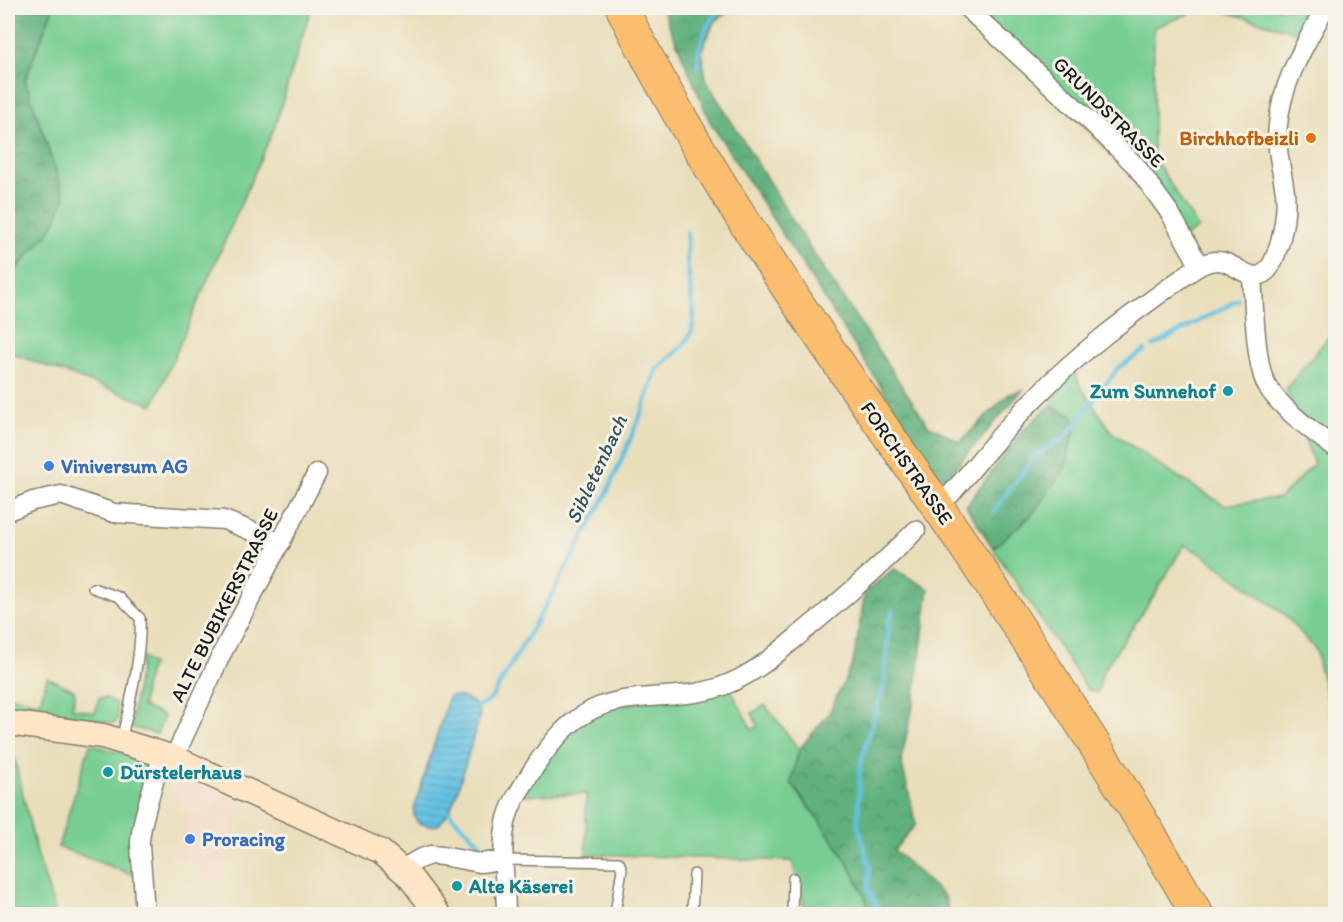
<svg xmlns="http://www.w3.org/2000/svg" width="1343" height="922" font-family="Itim,sans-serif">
	<defs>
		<pattern id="forest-crowns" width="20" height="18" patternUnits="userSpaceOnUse" patternTransform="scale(1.5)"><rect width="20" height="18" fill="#61b17d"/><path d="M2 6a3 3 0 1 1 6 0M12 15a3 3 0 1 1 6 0" fill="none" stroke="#4f8f66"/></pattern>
		<pattern id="water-rules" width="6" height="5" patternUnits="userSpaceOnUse" patternTransform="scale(1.5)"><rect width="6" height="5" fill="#64c1e2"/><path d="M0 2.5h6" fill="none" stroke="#56a5c1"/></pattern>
	</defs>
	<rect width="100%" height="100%" fill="#f7f3e8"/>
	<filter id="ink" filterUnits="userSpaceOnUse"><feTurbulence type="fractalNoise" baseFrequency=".0167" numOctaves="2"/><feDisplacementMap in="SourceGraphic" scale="12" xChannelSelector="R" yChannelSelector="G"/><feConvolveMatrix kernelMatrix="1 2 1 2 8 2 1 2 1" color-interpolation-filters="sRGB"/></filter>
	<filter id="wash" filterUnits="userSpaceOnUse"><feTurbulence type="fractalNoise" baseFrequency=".008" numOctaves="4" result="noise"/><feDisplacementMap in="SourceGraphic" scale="24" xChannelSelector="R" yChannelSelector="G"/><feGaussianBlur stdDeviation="1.35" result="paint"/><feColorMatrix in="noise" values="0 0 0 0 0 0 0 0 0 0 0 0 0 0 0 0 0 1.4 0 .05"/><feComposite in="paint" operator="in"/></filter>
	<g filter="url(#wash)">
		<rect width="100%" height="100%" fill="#e9deba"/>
		<!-- built -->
		<path fill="#f2d4be" d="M179 772 243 802 222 883 197 875 200 864 176 858 186 805 172 800Z"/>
		<!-- green -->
		<path fill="#77ce93" stroke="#4a7558" stroke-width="1.5" d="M53 8H311L275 126 153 405 8 352V279L52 228 65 198 25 80Z
			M967 8H1202L1154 28 1153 156 1198 228 1184 238 1170 213Z
			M1212 8H1318L1299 33Z
			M1335 329V729L1318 662 1317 651 1284 614 1202 554 1184 545 1153 597 1103 671 1097 693 1088 690 993 548 1031 516 1073 416 1050 406 1064 380 1074 371 1081 387 1112 432 1165 469 1224 505 1280 498 1314 464 1286 389Z
			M142 657 152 665 148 673 142 706 164 716 157 734 130 727Z
			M47 677 74 690 75 695 72 708 95 713 99 698H106L116 703 118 718 115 723H112L71 715 8 708V696L40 702Z
			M728 684 752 730 758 726 752 713 765 705 799 749 791 783C821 823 856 866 871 914H806L792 861 586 854V794L517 795 587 712Z
			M8 731 36 850 56 914H8Z
			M90 744 154 762 136 876 58 847Z"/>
		<!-- forest -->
		<path fill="url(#forest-crowns)" stroke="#3e664c" stroke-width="1.5" d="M8 8H53L25 80 65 198 52 228 8 279Z
			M662 8H734L714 22 701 52 707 82 813 253 928 425 960 442 1009 394 1023 390 945 479 936 472 710 122Z
			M1050 406 1073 416 1075 428 1065 468 1031 516 993 548 966 506 1022 431Z
			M894 569 929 589 914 702 901 760 916 824 894 850 945 897 949 914H871C856 866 821 823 791 783L799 749 828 715 853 663 865 592Z"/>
		<!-- water -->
		<path fill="url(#water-rules)" stroke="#406e7f" stroke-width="1.5" d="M449 696C462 696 479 700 480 715L456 796 450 810 439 825 430 826 418 823 414 816V809Z"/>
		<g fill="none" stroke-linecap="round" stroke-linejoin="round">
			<!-- stream -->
			<path stroke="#64c1e2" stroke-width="4.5" d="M698 67C697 44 706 25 720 8
				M1153 346 1238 300
				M994 511 1035 456 1065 437 1118 368 1145 350
				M478 706 486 703 492 697 547 603 606 495 641 414 657 369 683 346 692 331 694 316 687 262V232
				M449 812C458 825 475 834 483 849
				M881 914 868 888 870 868 858 825 860 765 884 684 889 621 893 610"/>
		</g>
	</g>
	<g filter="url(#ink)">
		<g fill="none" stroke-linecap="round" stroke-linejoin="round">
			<defs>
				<path id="lane" d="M93 588 119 597 140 618C142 651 130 707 121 740
					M504 860 619 862 622 869 615 914
					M692 914 694 874
					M792 914 793 878"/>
				<path id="street" d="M967 8 1093 124 1136 166 1170 213 1199 265
					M1252 276C1254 303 1255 365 1267 386 1281 409 1314 432 1336 449
					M950 495C978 463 1004 429 1034 399 1078 353 1130 315 1182 278 1193 270 1203 261 1218 261 1236 261 1254 290 1270 267 1275 260 1277 250 1280 242 1284 226 1287 209 1285 192 1282 170 1275 147 1278 125 1282 81 1305 45 1325 8
					M8 511 33 501 61 495 114 513 224 520 281 543
					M174 758 221 655 317 473
					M402 869 419 859 430 855 442 856 480 863 504 860
					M144 914C145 891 141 868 140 844 140 824 156 774 164 754
					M506 914C506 885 500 852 506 823 509 807 518 793 527 779 548 745 573 711 614 702 652 693 693 700 730 683 758 671 781 650 804 631 843 599 881 566 916 530"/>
				<path id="secondary" d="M8 723 103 736 174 758 381 852 409 876 438 914"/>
				<path id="highway" d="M622 8C704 174 812 325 918 478 1016 620 1111 765 1197 914"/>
			</defs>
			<!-- lane casing -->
			<use href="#lane" stroke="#827d6b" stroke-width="12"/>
			<!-- street casing -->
			<use href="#street" stroke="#827d6b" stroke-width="21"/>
			<!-- secondary casing -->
			<use href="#secondary" stroke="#827d6b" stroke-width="27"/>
			<!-- highway casing -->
			<use href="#highway" stroke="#827d6b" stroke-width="34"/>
			<!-- lane -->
			<use href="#lane" stroke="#fff" stroke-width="9"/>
			<!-- street -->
			<use href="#street" stroke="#fff" stroke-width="18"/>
			<!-- secondary -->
			<use href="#secondary" stroke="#fde5c5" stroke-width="24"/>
			<!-- highway -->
			<use href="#highway" stroke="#fbbd6e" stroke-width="32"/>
		</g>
	</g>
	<!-- markers -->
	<circle fill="#e8710a" stroke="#f7f3e8" stroke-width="2" cx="1311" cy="138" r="6"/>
	<g fill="#0f9aa8" stroke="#f7f3e8" stroke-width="2">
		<circle cx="1228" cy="391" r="6"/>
		<circle cx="108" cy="772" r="6"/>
		<circle cx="457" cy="886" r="6"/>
	</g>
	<g fill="#3f7fe0" stroke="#f7f3e8" stroke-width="2">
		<circle cx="49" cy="466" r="6"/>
		<circle cx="190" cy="839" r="6"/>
	</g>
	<g text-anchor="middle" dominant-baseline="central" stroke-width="6" stroke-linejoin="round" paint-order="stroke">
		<!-- street labels -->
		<g font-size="20" fill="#1c1c1c" stroke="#f7f3e8">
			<text transform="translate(1109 112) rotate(45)">GRUNDSTRASSE</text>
			<text transform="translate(907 463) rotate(55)">FORCHSTRASSE</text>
			<text transform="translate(224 605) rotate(-63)">ALTE BUBIKERSTRASSE</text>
		</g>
		<!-- food labels -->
		<g font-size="20" font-weight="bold" fill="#c56008" stroke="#f7f3e8" text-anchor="end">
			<text x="1299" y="138">Birchhofbeizli</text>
		</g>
		<!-- culture labels -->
		<g font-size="20" font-weight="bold" fill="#0d838f" stroke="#f7f3e8" text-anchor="start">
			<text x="1216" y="391" text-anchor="end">Zum Sunnehof</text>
			<text x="120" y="772">Dürstelerhaus</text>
			<text x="469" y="886">Alte Käserei</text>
		</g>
		<!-- shop labels -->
		<g font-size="20" font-weight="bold" fill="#366cbe" stroke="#f7f3e8" text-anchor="start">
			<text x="61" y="466">Viniversum AG</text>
			<text x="202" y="839">Proracing</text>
		</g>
		<!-- water labels -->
		<g font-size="21" font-style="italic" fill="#355661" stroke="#f7f3e8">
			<text transform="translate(596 469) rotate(-65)">Sibletenbach</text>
		</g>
	</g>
	<!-- margin -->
	<rect width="1343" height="922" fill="none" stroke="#f7f3e8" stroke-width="30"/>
</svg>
